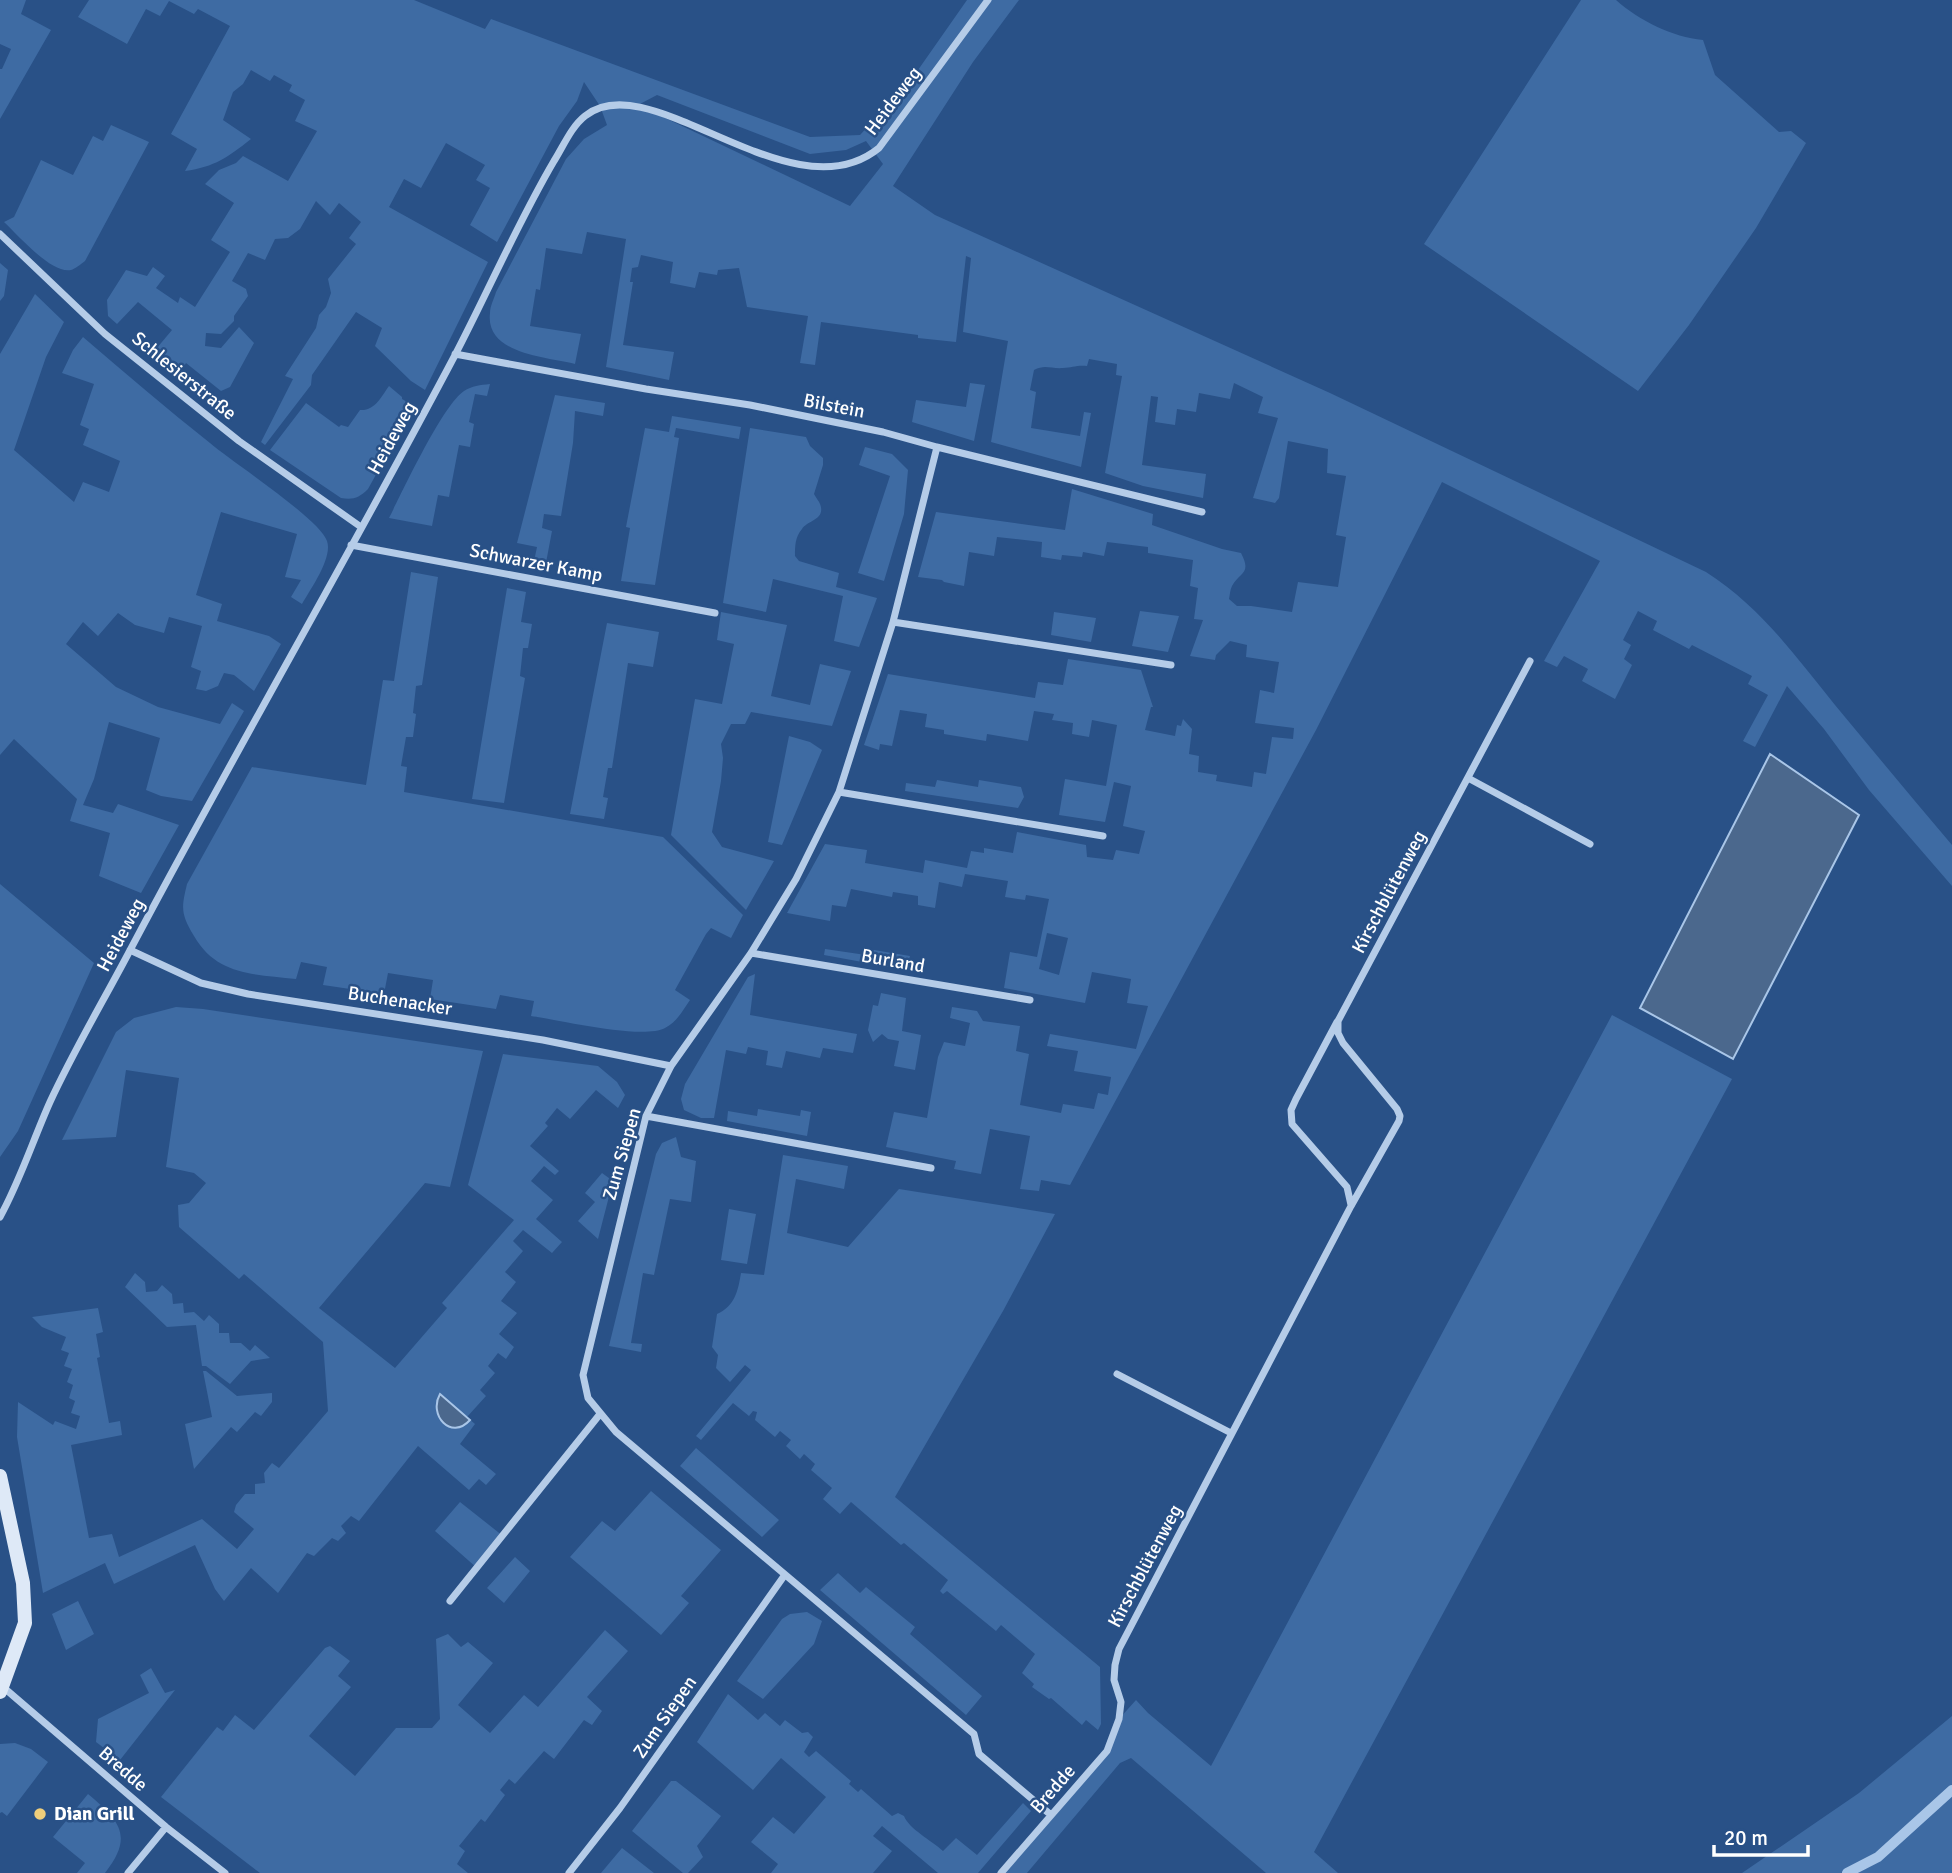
<svg xmlns="http://www.w3.org/2000/svg" width="1952" height="1873" font-family="Signika,sans-serif">
	<rect width="100%" height="100%" fill="#295187"/>
	<!-- green -->
	<path fill="#3e6ba3" fill-rule="evenodd" d="M0 0H26L21 14 51 30 0 119V69H2L11 49 0 44Z
		M89 0H414L485 29 491 19 810 137 860 135 911 80 967 0H1019L973 62 893 186 935 215 1330 393 1706 572C1761 607 1795 656 1835 705 1874 752 1913 799 1952 845V886L1869 790 1824 729 1787 686 1755 747 1743 741 1768 695 1748 684 1752 676 1692 645 1689 649 1653 630 1657 621 1638 611 1623 640 1631 645 1624 659 1632 665 1615 699 1582 681 1588 669 1564 656 1557 667 1544 661 1600 561 1442 482 1316 730 1070 1185 1041 1180 1039 1191 1020 1189 1030 1136 990 1129 981 1174 954 1169 956 1161 886 1147 894 1112 927 1118 938 1057 944 1042 965 1046 970 1023 950 1018 952 1007 977 1011 983 1021 1020 1026 1016 1051 1029 1054 1020 1105 1061 1113 1063 1104 1094 1109 1098 1093 1108 1095 1111 1077 1074 1071 1078 1051 1047 1046 1050 1034 1136 1049 1148 1006 1127 1003 1131 979 1092 972 1085 1003 1004 988 1010 952 1037 957 1049 899 1026 895 1025 900 1005 897 1008 881 965 874 962 887 939 882 935 908 918 905V896L893 892 892 897 851 889 846 907 832 905 830 921 787 913 825 844 867 850 865 863 923 873 925 860 967 868 971 851 984 853V848L1013 853 1017 832 1086 845 1087 857 1113 860 1116 850 1139 854 1145 831 1123 826 1131 786 1114 782 1105 822 1059 815 1065 779 1106 786 1117 725 1092 720 1089 737 1072 734 1073 723 1052 720 1054 714 1034 711 1028 741 987 734 986 741 944 734V730L925 727 927 714 900 710 892 746 880 744 879 750 864 745 888 674 1035 698 1038 682 1063 685 1068 659 1141 670 1153 707H1151L1145 730 1175 736 1177 725 1181 726 1183 719 1192 729 1189 754 1199 756 1198 772 1217 775 1216 781 1252 787 1254 772 1266 774 1272 737 1293 739 1294 728 1255 723 1260 690 1274 693 1279 662 1246 657 1247 645 1230 641 1216 655 1215 660 1190 656 1203 620 1194 619 1198 588 1190 586 1193 560 1148 553V547L1107 542 1104 556 1083 552 1082 557 1062 555 1061 560 1041 557 1042 542 997 537 994 556 969 552 964 586 944 582 942 580 918 577 936 512 1065 530 1072 489 1153 514 1152 525 1222 549 1241 553C1252 574 1240 572 1232 586 1230 590 1230 594 1229 599L1237 606H1251L1292 612 1298 582 1338 587 1346 537 1336 535 1346 476 1327 473 1328 449 1288 441 1279 498 1275 503 1253 498 1278 418 1258 413 1263 397 1234 383 1230 399 1199 393 1196 412 1177 409 1175 425 1155 422 1158 397 1151 396 1142 465 1206 474 1203 498 1143 486 1105 473 1122 376 1116 375 1117 364 1089 359 1087 366C1076 365 1072 368 1063 368 1051 369 1045 364 1034 370L1030 390 1036 392 1031 428 1080 436 1084 412 1091 413 1081 467 991 442 1008 341 963 332 971 258 966 256 956 342 918 338V335L821 322 815 365 800 363 808 316 747 307 739 268 718 270 717 275 699 272 695 288 670 283 673 262 641 255 638 267 632 268 630 282H633L623 345 674 352 669 380 606 367 626 239 587 232 582 254 546 248 540 290 536 289 530 326 581 334 575 364C546 357 485 354 490 313 490 306 494 299 496 292L566 159 584 139 607 125 600 106 584 82 577 101 559 126 497 242 470 225 490 188 476 180 485 165 446 143 421 188 404 179 389 207 488 262 425 390 411 381 375 346 382 328 356 312 312 375 311 385 265 445 261 442 293 379 285 376 316 328 319 315 326 307 331 293 328 279 356 244 349 238 361 222 339 203 330 215 316 201 300 229 288 238 275 239 265 260 248 253 232 281 246 289 248 296 234 316V321L221 334 206 333 205 346 221 348 239 327 254 343 230 387 221 391 186 363 177 378 151 355 172 330 138 302 117 324 108 316 107 300 126 270 147 276 153 267 165 276 156 288 178 303 180 297 195 307 230 252 211 240 234 203 205 184 219 170 236 163 243 156 288 181 317 131 295 121 305 100 289 91 292 85 274 75 270 81 251 70 243 84 233 92 223 120 251 139C228 157 215 167 185 171L197 149 171 134 230 26 198 9 194 14 169 1 160 16 146 9 127 44 78 17ZM657 95 810 154 846 150 866 141 883 164 850 206 638 105ZM1047 933 1068 938 1059 975 1039 969Z
		M1581 0H1616C1640 21 1672 37 1703 40L1715 75 1779 132 1791 131 1806 143 1756 228 1689 325 1638 391 1424 244Z
		M111 125 149 142 85 261C81 264 75 269 71 270 51 274 18 235 4 222L14 217 41 160 73 175 93 136 103 141Z
		M0 263 8 270 4 296 0 301Z
		M35 294 64 322 46 357 14 450 74 502 83 482 109 492 120 461 83 445 89 429 80 425 94 384 62 373 73 350 83 337C125 373 167 409 210 443 232 462 320 519 327 541 333 558 310 590 302 604L291 597 301 580 285 577 297 534 221 512 196 595 222 604 217 621 269 636 281 644 254 691 234 675 224 673 218 686 206 691 196 689 201 671 191 667 202 626 169 617 164 633 135 625 118 613 98 636 83 622 66 644 116 687 158 707 220 724 232 703 244 711 192 801 161 796 146 790 160 738 109 722 94 779 83 805 113 813 118 804 179 825 141 893 99 876 110 833 70 821 77 799 14 739 0 755V354Z
		M970 383 985 385 974 441 912 422 916 400 966 407Z
		M490 384 487 396 475 394 469 422 474 424 470 447 459 445 449 497 438 495 432 526 389 518C403 491 442 406 464 391 472 386 480 385 490 384Z
		M389 386 402 397V399L414 406 368 489C359 498 353 500 341 498L270 450 306 403 339 427 341 425 348 427 360 410C375 411 381 397 389 386Z
		M555 395 605 403 603 416 575 411 573 443 561 516 544 514 542 528 552 531 545 568 533 566 537 547 517 543Z
		M672 416 741 427 739 439 676 428 674 437 679 438 655 585 621 581 630 528 626 527 645 428 669 432Z
		M750 428 806 437 810 446 823 458V465L814 494C816 498 819 501 820 504 826 520 808 520 802 529 795 537 795 546 795 556L799 561 839 573 836 587 877 598 859 647 834 641 843 596 773 579 766 612 723 603Z
		M865 447 892 454 908 470 904 514 884 581 858 573 890 476 859 465Z
		M411 572 438 577 422 685 416 686 413 713 416 714 413 737H406L401 766 407 767 404 792 663 837 743 915 731 938 711 928 706 934 675 990 690 1000C683 1010 677 1022 665 1028 642 1040 559 1020 531 1016L534 1001 500 995 496 1009 430 999 433 980 388 973 384 994 323 985 327 967 301 962 296 979C255 974 217 976 194 936 181 914 181 909 187 884L252 767 366 785 383 680 394 681Z
		M507 588 526 592 521 622 532 624 528 648H523L520 676 525 678 504 803 472 799Z
		M1140 611 1179 616 1168 652 1132 646Z
		M721 612 787 625 771 696 810 705 820 664 851 671 832 726 751 712 745 724H731L721 744 723 758 721 781 712 832 722 847 774 861 746 910 671 835 695 699 722 704 734 644 717 640Z
		M1054 612 1096 618 1091 642 1051 635Z
		M607 623 659 632 653 667 628 663 612 768H608L603 797 608 798 604 819 570 814Z
		M789 736 810 742 822 750 782 845 768 842Z
		M937 780 978 787 979 780 1021 787 1024 797 1018 808 905 791 906 783 935 787Z
		M0 884 94 963 18 1131 0 1157Z
		M825 949 866 955 868 949 910 956 906 970 824 955Z
		M755 974 750 1015 857 1034 853 1053 823 1048 820 1058 786 1051 782 1068 766 1065 768 1051 748 1047 746 1054 726 1050 714 1118H701L684 1110 681 1099 685 1084 748 977Z
		M881 993 906 998 902 1031 921 1035 915 1070 894 1066 899 1041 888 1039 882 1034 873 1042 868 1030 873 1005 878 1006Z
		M176 1007 203 1009 483 1051 450 1187 425 1183 319 1308 395 1368 447 1308 442 1303 514 1220 468 1185 503 1054 598 1066 617 1082 625 1095 618 1108 596 1090 570 1119 557 1108 545 1123 548 1126 530 1146 559 1171 555 1175 544 1166 531 1181 553 1200 536 1219 562 1242 552 1253 523 1230 513 1241 523 1251 505 1272 516 1282 501 1301 517 1313 499 1334 514 1347 506 1359 498 1353 488 1366 495 1373 480 1390 486 1396 467 1417 475 1424 460 1444 496 1474 486 1485 479 1479 469 1490 418 1446 359 1521 351 1516 341 1526 346 1533 338 1541 332 1538 314 1556 307 1553 278 1593 251 1568 224 1601 215 1589 195 1545 114 1584 105 1563 43 1593 17 1437 18 1402 53 1425 55 1421 76 1429 80 1416 71 1413 75 1401 69 1398 73 1385 67 1382 72 1369 64 1366 69 1353 61 1350 66 1337 42 1327 32 1317 98 1308 103 1332 96 1334 100 1357 97 1358 109 1423 120 1421 122 1435 71 1445 89 1538 112 1534 119 1557 202 1519 237 1549 254 1529 234 1512 236 1505 245 1494H255V1484L265 1483 264 1473 272 1463 279 1468 328 1411 323 1342 244 1274 239 1279 179 1227 178 1205 189 1203 206 1183 194 1173 166 1167 179 1078 126 1070 116 1137 62 1140 116 1032 134 1018Z
		M1612 1015 1732 1079 1314 1852 1338 1873H1266L1131 1758 1120 1763 1027 1873H1001L1107 1751 1119 1719 1136 1700 1148 1713 1211 1766Z
		M758 1109 800 1116 801 1110 811 1112 807 1136 727 1121 728 1111 757 1116Z
		M676 1137 681 1157 696 1161 691 1202 670 1199 654 1275 643 1273 631 1343 642 1344 641 1352 609 1346 656 1154 662 1143Z
		M783 1155 848 1166 844 1189 796 1179 787 1233 848 1247 899 1189 1055 1214 1003 1311 895 1497 1100 1667 1101 1724 1098 1730 1086 1720 1082 1725 1051 1698 1049 1699 1032 1687 1034 1684 1022 1673 1035 1654 1001 1625 996 1631 947 1591 943 1594 940 1591 948 1580 904 1543 901 1545 851 1502 840 1514 823 1499 832 1488 811 1470 815 1464 804 1454 800 1459 786 1446 791 1440 780 1431 775 1437 755 1420 757 1412 753 1411 749 1416 733 1403 701 1440 696 1436 751 1370 745 1365 730 1382 716 1368 718 1355 712 1347 717 1314C735 1306 738 1291 741 1273L764 1275Z
		M602 1173 613 1181 598 1239 578 1221 595 1202 585 1193Z
		M729 1209 756 1214 747 1264 721 1260Z
		M135 1273 145 1282 146 1292 157 1291 162 1285 172 1294 173 1304 183 1303 184 1313 194 1312 204 1321 209 1315 219 1324V1333H229L230 1343H241L250 1351 255 1345 270 1358 251 1361 230 1384 206 1366H202L196 1325 167 1327 125 1287Z
		M203 1371H206L237 1396 272 1393V1402L261 1416 255 1412 237 1432 231 1427 194 1469 185 1424 212 1417Z
		M696 1448 779 1520 762 1537 680 1466Z
		M651 1491 721 1550 681 1596 689 1603 661 1635 570 1557 602 1521 615 1531Z
		M460 1502 503 1536 477 1568 435 1531Z
		M515 1557 530 1571 504 1603 487 1588Z
		M838 1573 860 1593 866 1587 915 1627 910 1634 982 1696 966 1715 820 1590Z
		M78 1601 94 1634 66 1650 52 1614Z
		M807 1612 822 1621 814 1644 763 1699 737 1681 782 1619 790 1614Z
		M605 1630 628 1651 587 1697 602 1711 592 1725 584 1720 554 1759 544 1751 515 1784 509 1779 500 1790 505 1795 485 1822 481 1819 459 1846 465 1851 457 1864 468 1873H260L161 1797 217 1727 223 1731 235 1715 254 1730 325 1648 330 1646 350 1661 338 1676 351 1687 309 1736 355 1776 396 1728H432L440 1719 436 1639 448 1634 461 1647 468 1642 493 1663 458 1705 490 1733 524 1695 538 1707Z
		M151 1668 165 1693 175 1690 120 1760 96 1742 98 1719 149 1693 140 1675Z
		M728 1694 758 1720 765 1713 780 1726 785 1720 802 1733 808 1732 813 1737 804 1752 809 1757 816 1751 851 1781 849 1784 858 1792 861 1789 892 1816 898 1813 904 1816C909 1829 931 1840 943 1851L956 1838 977 1855 1023 1803 1031 1811 978 1873H938L882 1826 873 1836 892 1851 873 1873H771L778 1864 751 1842 773 1817 794 1834 826 1797 781 1758 753 1790 697 1742Z
		M1952 1716V1873H1742L1859 1793Z
		M15 1743 31 1749 48 1762 7 1816 2 1812 0 1813V1744Z
		M671 1781H676L721 1816 697 1846 703 1857 688 1873H683L632 1831Z
		M88 1794C120 1821 134 1836 105 1873H77L85 1863 53 1837Z
		M622 1848 654 1873H601Z"/>
	<!-- water -->
	<path fill="#4b688d" stroke="#a9c6e8" stroke-width="2" d="M1770 754 1859 815 1733 1059 1640 1008Z
		M440 1394 470 1420C451 1441 428 1415 440 1394Z"/>
	<g fill="none" stroke-linecap="round" stroke-linejoin="round">
		<!-- stream -->
		<path stroke="#a9c6e8" stroke-width="10" d="M1847 1873 1878 1857 1952 1790"/>
		<!-- street -->
		<path stroke="#b5cce8" stroke-width="7" d="M0 234 105 334 239 441 361 527
			M455 354 646 389 750 405 883 432 937 447 1202 512
			M937 447 893 622 839 792 796 879 751 953 671 1066 646 1116 583 1375 588 1398 616 1432 974 1734 979 1754 1051 1815
			M351 545 715 613
			M893 622 1171 665
			M1468 778 1590 844
			M839 792 1103 836
			M130 950 201 983 248 994 543 1040 671 1066
			M751 953 1030 1000
			M1337 1022 1296 1099 1291 1110 1292 1124 1347 1187 1351 1205
			M646 1116 931 1168
			M0 1217C20 1181 33 1140 50 1102 73 1052 101 1005 127 956 233 755 348 558 454 357 488 292 517 224 554 161 563 147 571 127 585 116 650 63 792 219 879 148L988 0
			M1117 1374 1231 1433
			M450 1601 600 1414
			M3 1687 166 1827 225 1873
			M128 1873 166 1827
			M569 1873 620 1808 784 1576
			M1001 1873 1107 1751 1119 1719 1121 1702 1114 1680 1115 1665 1119 1649 1351 1206 1399 1121 1400 1116 1397 1109 1343 1043 1338 1033V1021L1530 661"/>
		<!-- secondary -->
		<path stroke="#dee9f7" stroke-width="14" d="M0 1476 23 1583 25 1623 0 1692"/>
	</g>
	<!-- markers -->
	<circle fill="#efce7b" stroke="#295187" stroke-width="2.5" cx="40" cy="1814" r="7"/>
	<g text-anchor="middle" dominant-baseline="central" stroke-width="5" stroke-linejoin="round" paint-order="stroke">
		<!-- street labels -->
		<g font-size="19" fill="#fff" stroke="#295187">
			<text transform="translate(893 101) rotate(-53)">Heideweg</text>
			<text transform="translate(184 376) rotate(39)">Schlesierstraße</text>
			<text transform="translate(834 406) rotate(11)">Bilstein</text>
			<text transform="translate(392 438) rotate(-61)">Heideweg</text>
			<text transform="translate(536 563) rotate(11)">Schwarzer Kamp</text>
			<text transform="translate(1389 892) rotate(-62)">Kirschblütenweg</text>
			<text transform="translate(121 935) rotate(-62)">Heideweg</text>
			<text transform="translate(893 961) rotate(10)">Burland</text>
			<text transform="translate(400 1001) rotate(9)">Buchenacker</text>
			<text transform="translate(622 1154) rotate(-74)">Zum Siepen</text>
			<text transform="translate(1145 1566) rotate(-62)">Kirschblütenweg</text>
			<text transform="translate(665 1717) rotate(-55)">Zum Siepen</text>
			<text transform="translate(123 1769) rotate(41)">Bredde</text>
			<text transform="translate(1053 1789) rotate(-49)">Bredde</text>
		</g>
		<!-- poi labels -->
		<g font-size="19" font-weight="bold" fill="#fff" stroke="#295187" text-anchor="start">
			<text x="54" y="1814">Dian Grill</text>
		</g>
	</g>
	<!-- scale -->
	<path d="M1714 1845v10h94v-10" fill="none" stroke="#ffffff" stroke-width="3.5"/>
	<text x="1724" y="1845" font-size="21" fill="#ffffff" stroke="#295187" stroke-width="5" paint-order="stroke">20 m</text>
</svg>
